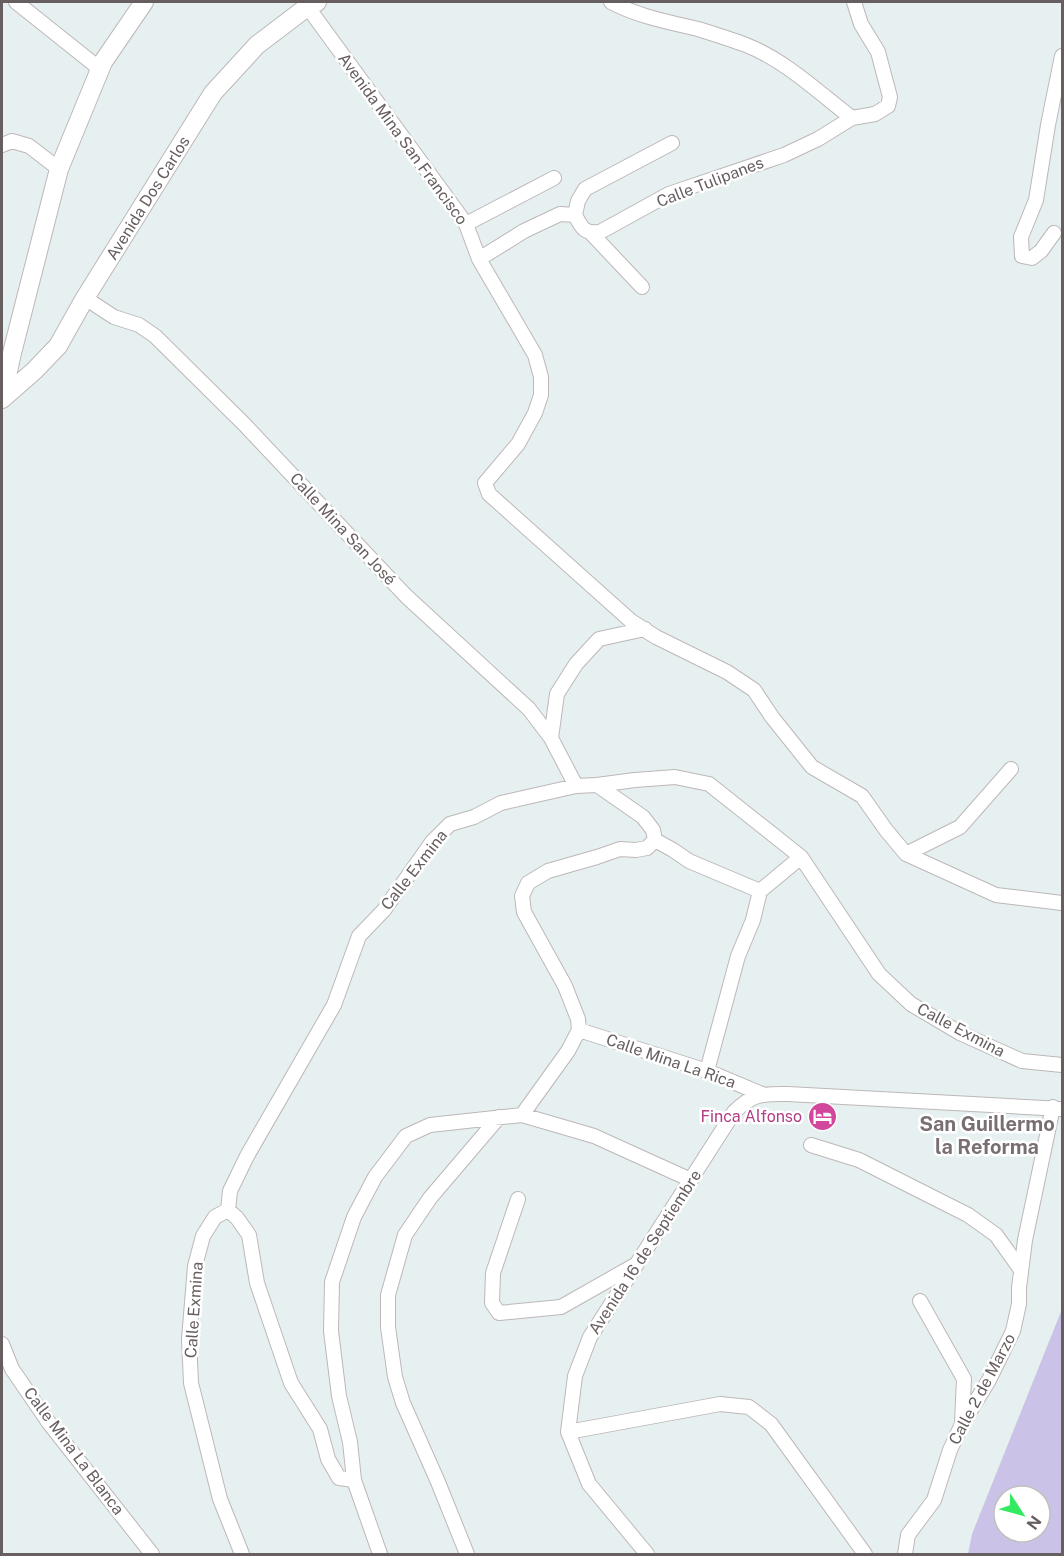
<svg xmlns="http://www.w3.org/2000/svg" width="1064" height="1556" font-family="'Public Sans',sans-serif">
	<rect width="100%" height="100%" fill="#e6f0f0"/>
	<!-- green -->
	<path fill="#cac3e7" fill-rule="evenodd" d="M1062 1309V1554H968L972 1534ZM1004 1496H1040V1532H1004Z"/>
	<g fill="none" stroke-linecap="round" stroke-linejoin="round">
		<defs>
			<path id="minor" d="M16 2 100 69
				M304 2 466 224 479 259 535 355 541 377V395L535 413 518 444 485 483 489 494 631 621 656 637 727 672 754 690 772 717 812 767 862 796 886 830 906 854 996 895 1062 903
				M611 2C637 16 668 22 698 29 714 34 730 39 746 45 785 60 819 93 852 118
				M2 145 12 141 29 146 59 169
				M575 215C582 228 584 234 600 232L669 194 784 155 818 139 852 118 875 114 888 106 890 97 878 52 861 24 854 2
				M575 215 578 201 585 189 672 143
				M466 224 554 178
				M591 233 642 287
				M1054 233 1041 251 1032 258 1022 256 1021 237 1036 200 1048 125 1062 56
				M479 259 524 231 560 214 575 215
				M85 298 114 317 139 325 155 336 244 424 406 596 529 709 551 738 576 786
				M551 738 557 694 576 664 599 639 645 629
				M655 840 673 850 689 861 760 891
				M906 854 960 827 1011 769
				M579 1030 707 1071 762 1094
				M707 1071 738 956 753 920 760 891 801 857
				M522 1115 568 1051 579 1030 578 1019 565 986 524 912 522 896 528 883 548 871 597 857 620 849 636 850 647 848 655 840 653 830 643 817 597 785
				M811 1145 859 1160 968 1215 996 1235 1021 1270
				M518 1199 493 1273 492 1303 499 1313 561 1307 635 1265
				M228 1210 237 1218 249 1235 257 1283 291 1383 320 1429 328 1459 339 1478 354 1480
				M920 1301 964 1379 962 1422
				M2 1344 12 1369 49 1423 152 1554
				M568 1432 575 1376 590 1337 734 1112C754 1093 761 1094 788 1094L1062 1109
				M568 1432 720 1404 749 1407 771 1424 865 1554
				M568 1432 589 1484 647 1554
				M242 1554 220 1499 191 1383 189 1339 195 1266 203 1236 215 1217 228 1210 230 1191 247 1156 334 1005 359 936 384 910 432 842 450 824 474 817 501 803 576 786 597 785 635 780 675 777 709 784 801 857 879 974 911 1004 960 1033 1022 1061 1062 1065
				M380 1554 354 1480 350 1442 339 1396 331 1331 332 1282 354 1217 375 1177 406 1136 430 1125 522 1115 594 1136 691 1180
				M467 1554 438 1482 403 1403 395 1377 388 1327V1295L405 1235 430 1198 499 1117
				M905 1554 908 1535 934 1500 950 1450 962 1424 989 1380 1013 1331 1019 1304V1288L1025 1240 1053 1107"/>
			<path id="tertiary" d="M2 399 34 371 58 346 85 298 213 93 257 45 307 7 317 2
				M2 399 12 353 59 169 103 62 144 2"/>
		</defs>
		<!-- minor casing -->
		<use href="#minor" stroke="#bdb7b8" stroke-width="16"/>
		<!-- tertiary casing -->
		<use href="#tertiary" stroke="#bdb7b8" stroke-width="20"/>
		<!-- minor -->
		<use href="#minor" stroke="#fff" stroke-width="14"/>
		<!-- tertiary -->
		<use href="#tertiary" stroke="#fff" stroke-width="18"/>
	</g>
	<!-- icons -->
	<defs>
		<symbol id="hotel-disc" viewBox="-11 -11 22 22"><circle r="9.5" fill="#d1479c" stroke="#fff"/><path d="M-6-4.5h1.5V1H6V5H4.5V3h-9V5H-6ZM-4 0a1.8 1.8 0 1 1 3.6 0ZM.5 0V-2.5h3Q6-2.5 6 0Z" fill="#fff"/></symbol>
	</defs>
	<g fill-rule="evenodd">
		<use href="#hotel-disc" x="806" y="1100" width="33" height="33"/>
	</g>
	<g text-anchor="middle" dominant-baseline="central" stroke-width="5" stroke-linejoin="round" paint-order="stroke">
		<!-- street labels -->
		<g font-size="16" fill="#675e60" stroke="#fff">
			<text transform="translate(403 139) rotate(54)">Avenida Mina San Francisco</text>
			<text transform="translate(710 182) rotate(-21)">Calle Tulipanes</text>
			<text transform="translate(148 198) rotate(-58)">Avenida Dos Carlos</text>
			<text transform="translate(343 529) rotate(47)">Calle Mina San José</text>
			<text transform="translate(414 870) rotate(-52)">Calle Exmina</text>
			<text transform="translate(961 1030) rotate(28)">Calle Exmina</text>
			<text transform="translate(671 1061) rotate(19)">Calle Mina La Rica</text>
			<text transform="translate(645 1252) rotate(-57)">Avenida 16 de Septiembre</text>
			<text transform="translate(194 1310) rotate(-86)">Calle Exmina</text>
			<text transform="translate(982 1389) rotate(-62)">Calle 2 de Marzo</text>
			<text transform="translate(74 1451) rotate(53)">Calle Mina La Blanca</text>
		</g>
		<!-- hotel labels -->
		<g font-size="16" fill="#b23c85" stroke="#fff" text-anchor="end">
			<text x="802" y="1116">Finca Alfonso</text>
		</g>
		<!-- quarter labels -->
		<g font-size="20" font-weight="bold" fill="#796f72" stroke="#fff">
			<text x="987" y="1124">San Guillermo<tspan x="987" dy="23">la Reforma</tspan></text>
		</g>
	</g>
	<!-- border -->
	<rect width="1064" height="1556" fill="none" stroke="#675e60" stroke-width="6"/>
	<!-- north arrow -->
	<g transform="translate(1022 1514) rotate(126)"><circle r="28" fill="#ffffff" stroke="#c2bfbf" stroke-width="1.5"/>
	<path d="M0-4.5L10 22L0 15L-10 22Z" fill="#33ea61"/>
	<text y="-9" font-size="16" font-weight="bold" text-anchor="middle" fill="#675e60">N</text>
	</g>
</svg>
